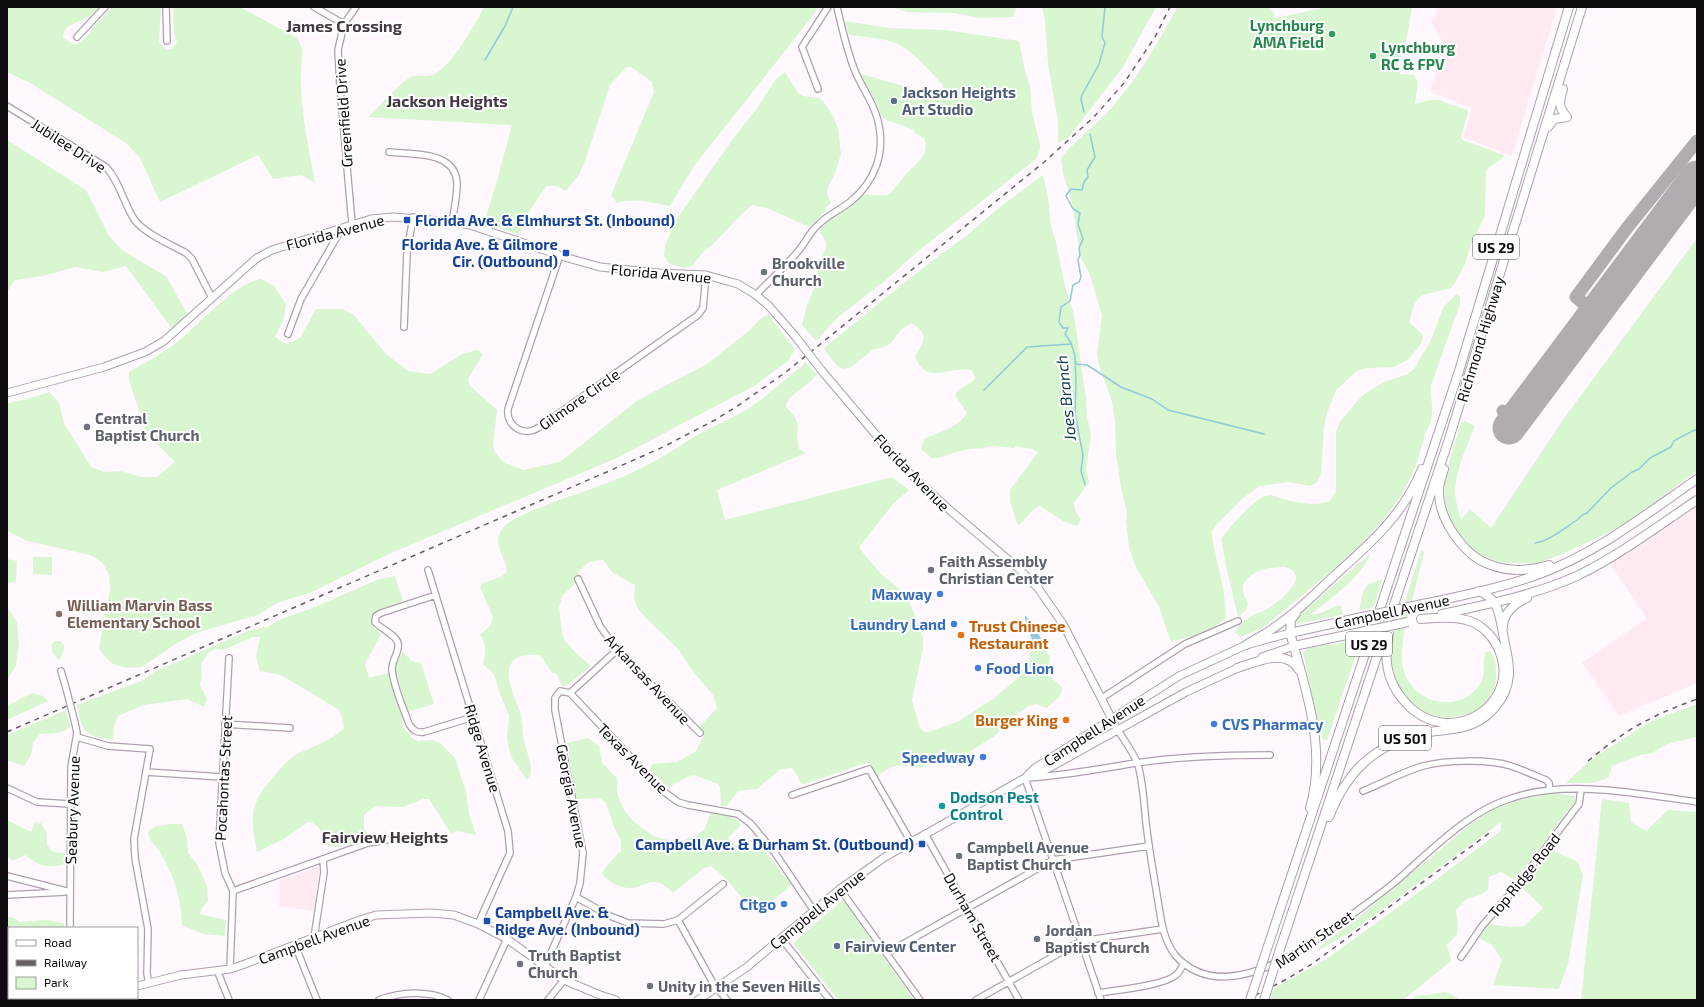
<svg xmlns="http://www.w3.org/2000/svg" width="1704" height="1007" font-family="'Exo 2',sans-serif">
	<rect width="100%" height="100%" fill="#fff8ff"/>
	<!-- industrial -->
	<path fill="#ffeaf2" d="M1439 7H1557L1512 156 1463 137 1472 108 1430 92 1445 47 1431 21Z
		M1697 506V683L1619 716 1582 663 1647 618 1610 564 1637 548Z
		M320 866 313 911 279 906 280 880Z"/>
	<!-- green -->
	<path fill="#d8f6cf" d="M7 7H100C97 10 93 13 90 16 80 23 64 23 63 37L74 45 81 42 112 7H161L159 42 166 50 173 48 177 42C171 28 175 21 173 7H240L297 38C305 50 302 56 301 70 300 108 308 146 315 183L301 175 273 179 258 155 160 202 140 158 126 143 30 83 7 72Z
		M484 7H817L815 13 694 166 670 206C652 203 635 197 617 203L611 195 654 92 652 82 631 67H626L610 85 585 161 579 175 566 191 556 186H546L523 221 521 231 517 234 484 223 498 177 512 125 368 117C381 105 392 91 406 80 415 72 423 78 432 75 451 68 475 25 484 7Z
		M892 7H1016L1013 17 980 18 954 13 907 12Z
		M1042 7H1156L1123 67 1069 137 1058 143V121L1048 64 1045 21Z
		M1177 7H1270L1276 18 1327 7H1412C1410 18 1409 30 1406 41 1404 52 1395 62 1400 74L1414 75 1418 82 1415 104 1430 100H1438L1467 110 1468 113 1461 137 1463 140 1504 155 1503 158 1488 168 1486 171 1485 216 1471 244 1465 264 1455 283 1451 288 1422 295C1414 301 1410 314 1410 323L1423 335 1422 342 1409 359 1394 367 1367 368 1357 371 1336 390 1327 413 1324 427 1321 474 1316 483 1310 486 1289 482 1260 486 1243 498 1216 525 1212 531V538L1224 592 1226 617C1214 632 1189 637 1171 642L1159 607 1135 565 1129 547 1126 521 1127 514 1120 481 1116 454 1115 421 1112 402 1099 365 1097 354 1102 316 1090 275 1080 256 1072 202 1063 174 1061 158C1076 139 1097 125 1113 106 1139 76 1159 42 1177 7Z
		M845 21 889 28 945 30 1019 41 1025 71 1030 86 1032 113 1040 144V149L1036 159 917 252 886 280 838 317 816 341 802 325 807 305 815 286 818 266 826 247V242L820 233 821 228 832 217 860 196C870 192 880 198 890 194 895 188 900 181 906 174 916 164 931 154 924 138L915 133 914 130 882 118 877 104 861 74 939 96 944 90 943 85C930 72 917 55 902 46 888 38 865 37 849 35Z
		M785 72 799 94 803 96 819 98 823 101 832 114 838 128 841 154 835 173 828 187 827 194 831 203 826 207 825 212 809 227 767 208 752 205 741 215 712 245 704 251 692 266 683 268 668 263 664 256 665 245 676 220 735 136 755 111 776 79Z
		M7 140 86 190 109 236 122 250 167 277 187 314 172 329 126 266 103 272 75 267 43 276 15 280 7 292Z
		M1043 175 1048 197 1051 227 1055 238 1065 286 1074 315 1079 350 1086 398 1087 416 1091 435 1086 468 1089 482 1074 503 1075 510 1081 520 1077 526 1063 521 1040 506 1034 509 1019 525 1017 523 1010 501V490L1038 452 1032 449 1015 446V448L992 446 985 448 970 449 956 452 939 458H932L921 449 924 439C938 432 960 427 967 413L955 395C959 387 970 386 975 378L972 370C948 366 925 386 915 356 925 341 929 333 911 323 907 326 903 328 900 331 896 335 893 342 888 345 883 348 875 348 871 351 847 370 844 380 824 348L894 291 937 257 965 237 996 210Z
		M1697 238V471C1669 490 1643 513 1613 530 1601 537 1587 542 1575 548 1563 553 1548 561 1535 563 1524 564 1513 563 1502 562 1489 560 1474 553 1466 542 1430 498 1447 472 1461 423L1465 421 1475 426C1467 446 1457 467 1455 489 1455 500 1458 510 1461 520L1470 509 1491 528 1565 417Z
		M261 279 274 286 286 304 284 318 275 337 286 344 300 338 316 309H342L354 315 385 353 408 371 430 374 462 354 477 350 483 354 468 379 470 386 497 410 493 445 495 452 503 462 523 470 560 462 638 400 707 364 750 330 760 319 769 314 773 321 795 349 788 361 754 386 617 458 389 554 312 592 277 603 258 615 196 633 177 643 142 667 126 668 113 664 102 654 99 648 110 589 109 575 102 562 90 555 27 541 7 531V403L28 399 49 392 59 402 64 423 91 467 104 472 120 471 142 477H157L175 462 148 435 145 429 129 380V372C142 364 156 357 168 349 194 331 231 284 261 279Z
		M1457 294 1460 296V304L1431 385C1430 397 1434 409 1431 421 1430 426 1426 430 1425 435 1420 452 1415 471 1406 487 1377 540 1314 584 1268 624L1258 630 1240 637 1235 632C1238 626 1243 621 1250 617 1256 613 1263 612 1269 608 1277 603 1301 584 1295 574 1292 569 1288 567 1283 567 1267 568 1251 570 1243 585V593L1248 603 1246 610 1238 617 1226 566 1221 538C1231 527 1252 500 1266 496 1271 494 1276 497 1280 498 1292 502 1319 507 1329 501 1333 498 1334 494 1336 491V432L1340 422 1360 398 1369 391 1384 382 1408 374 1414 369 1430 342 1444 306Z
		M805 362 817 374C811 385 787 394 786 407L795 417 798 424 797 438 799 449 806 453 717 490 725 520 892 477 909 490 893 504 860 546V549L881 574 902 591 910 603 923 637V648L912 701 920 728 925 732H929L959 721 994 698 1017 679 1030 659V646L1034 645 1037 648 1042 650 1043 648 1050 657 1048 675 1062 687C1062 697 1053 703 1046 708L1036 704 1029 706 1010 719 995 736 972 750 955 764 944 754H940L922 768C898 764 897 763 877 776L870 764 866 763 805 784H801L798 777 792 768 781 769 757 789 738 791 727 806H721L720 787 718 784 694 775C689 775 676 784 668 787L650 770 652 764 677 762 696 751 704 735 700 726 717 708 713 695 691 669 679 650 645 617 638 609 634 599 635 585 613 573 603 560 589 562 580 570 575 584 563 595 559 607 562 633 565 641 578 655 591 666 566 686H562L556 673H552L540 655C496 652 508 682 519 709 523 720 522 734 525 745 527 753 531 761 531 769 531 774 530 776 527 780L513 760 510 753 507 738 509 716 499 691 494 674 483 664C485 654 487 643 480 635L490 626 493 617 480 587 481 584 502 576 507 571C505 556 492 544 502 529 511 516 558 501 573 495 604 485 635 473 662 457 676 449 688 440 701 433 719 423 738 416 755 404 771 393 786 378 802 366Z
		M1423 550 1424 553C1420 569 1416 585 1412 601 1407 620 1401 639 1402 660 1403 698 1453 718 1478 687 1488 674 1481 663 1486 652L1490 651C1496 658 1496 666 1496 674 1497 713 1451 727 1421 710 1399 698 1391 670 1390 647L1421 551Z
		M1371 553C1360 579 1331 598 1310 615L1321 613 1338 605 1341 607 1343 615 1295 624 1294 621 1297 617Z
		M33 557H52V575L33 574Z
		M7 559 17 561 16 582 7 583Z
		M395 576 403 601C388 607 355 615 381 634L365 664 369 678 389 673 401 706 403 727 412 738 418 741 433 740 440 743 455 758 466 792 469 814 476 835 458 831 451 834 429 799H423L403 807 375 806 364 815V829L371 836C358 841 342 850 328 846 324 837 319 822 308 822L282 840 257 852C250 814 249 804 276 774 282 766 290 758 299 753 314 746 332 740 344 728L341 713 336 708 281 675 260 671 256 657 260 637H252L224 650 216 649 209 652 201 664 202 676 200 685 207 699 204 707 187 699 144 705 118 716 114 726 113 740C84 736 82 732 77 705L141 681 154 672 248 631 263 627 266 628 279 620 315 607 379 579Z
		M1382 579 1374 607 1359 610 1363 591 1367 585Z
		M7 607 17 622 19 644 16 666 7 680Z
		M1361 640 1327 740 1323 739 1321 736 1303 652 1308 648Z
		M55 641H60L64 645V650L59 660 57 659 52 652V644Z
		M403 651 411 661 421 663 434 704 408 712 395 668Z
		M32 693 43 696 48 701 7 720V706Z
		M1697 704V737L1670 743 1658 749 1653 753 1640 755 1612 766 1609 777C1596 785 1580 783 1566 783L1589 761 1651 721Z
		M66 710 70 727C63 734 50 733 40 734L33 743 31 755 24 766 7 760V735Z
		M588 738 599 746 602 763 617 778V793L624 810 633 821 653 836 668 840 682 841 695 836 704 830 710 814C720 813 736 815 741 825L728 838 729 840 741 849 759 847 762 848 791 884 786 890 765 906 755 895 745 901 724 877 711 866 704 868 673 893C668 888 662 882 654 882 646 882 640 887 633 888 621 889 608 883 602 873L608 864 621 851V841L614 827 606 803 600 798 577 799 567 746 566 743Z
		M1553 793 1575 796V802L1515 880 1501 872 1489 877 1488 890 1482 894 1467 899 1456 910 1458 923 1457 935 1447 945 1451 961 1403 1000H1270L1273 989 1328 958 1441 876 1501 831V822L1357 928 1318 951 1320 946 1345 928 1452 840 1470 824 1494 809 1518 800Z
		M1602 799 1629 803 1631 822 1646 831 1668 810 1697 812V1000H1581Z
		M7 820 31 832 35 822 41 823 47 834V845L53 852 65 853 64 864C51 869 36 866 26 855L12 861 7 856Z
		M168 824H182L187 838 188 853 197 864 207 886 208 901 202 908 200 914 226 920 225 936 203 934 182 925C181 897 174 876 160 852 155 844 148 841 148 831L155 827Z
		M1552 850 1578 862 1583 875 1568 964 1559 989 1493 985 1502 960 1492 945 1479 938 1489 924 1509 927 1524 926 1543 908 1523 888Z
		M843 900 914 1000H838L793 943Z
		M7 917H11L21 922 46 920 64 923V927L63 928H9V950L7 949Z
		M1446 992 1458 998 1457 1000H1412L1416 996Z"/>
	<!-- water -->
	<path fill="#92c9db" d="M1026 616C1032 624 1045 639 1042 650L1037 648 1033 643 1025 619V616Z"/>
	<g fill="none" stroke-linecap="round" stroke-linejoin="round">
		<!-- stream -->
		<path stroke="#92c9db" stroke-width="1.5" d="M485 60 505 26 513 7
			M1084 112 1081 99 1082 95 1099 64 1105 43 1102 37 1105 7
			M1076 362V364L1087 365 1121 387 1152 399 1168 410 1264 434
			M984 390 1027 347 1071 344
			M1085 485 1081 471 1083 455 1075 414 1076 383 1075 356 1071 343 1065 334 1068 328H1063L1059 322 1061 307 1070 301 1073 285 1079 282 1081 277 1078 260 1080 255 1079 248 1083 239 1078 224 1080 213 1073 209 1066 196 1071 189 1082 190 1084 182 1088 177 1087 170 1095 157 1090 134
			M1535 543C1548 542 1565 528 1577 520 1581 517 1581 514 1587 513L1611 488 1632 472 1639 469 1650 458 1671 447 1674 441C1682 436 1689 433 1697 429"/>
		<!-- taxiway -->
		<path stroke="#b2acb2" stroke-width="13" d="M1595 313 1576 297 1627 228 1697 141
			M1503 411 1514 421"/>
		<!-- runway -->
		<path stroke="#b2acb2" stroke-width="33" d="M1509 428 1697 177"/>
		<defs>
			<path id="minor" d="M166 7 167 41
				M314 7 344 24
				M77 37 105 7
				M818 89 802 47 828 7
				M7 106 106 167C120 182 123 202 134 219 143 233 172 245 186 253L192 259 212 298
				M389 152C412 155 457 150 457 185 457 197 454 210 452 222
				M352 224 340 87 338 50 344 24 356 7
				M560 255 508 409C506 426 523 437 538 428L698 315 703 308 706 275
				M756 295C770 280 787 265 800 249 806 241 810 232 818 225 827 215 840 210 850 202 875 182 886 152 878 121 874 103 862 88 855 71 847 51 842 29 837 7
				M404 327 407 253 413 217
				M288 334 301 299 342 228
				M428 570 508 831 510 853 478 924
				M578 579 600 626 617 650 700 733
				M436 595 381 613 376 616 375 622C381 629 396 635 398 643 400 652 391 661 392 670 394 688 403 707 409 724 413 730 416 733 424 732L473 717
				M229 658 219 843 225 873 233 891 230 969
				M61 671 66 688
				M570 693 617 650
				M1102 698 1185 644 1238 621
				M225 724 290 728
				M1117 729C1124 740 1134 753 1138 765 1144 786 1144 809 1147 831 1150 854 1154 877 1158 901 1161 920 1163 939 1175 955 1221 1007 1299 953 1342 922 1359 909 1378 896 1395 882 1418 862 1440 840 1464 823 1479 812 1495 803 1512 798 1567 779 1641 794 1697 802
				M77 737 108 746 150 749 134 839 135 858 148 929 147 974 149 983
				M146 772 222 777
				M7 788 37 802 70 804
				M1363 791C1383 783 1402 772 1423 766 1445 760 1489 759 1511 766 1523 770 1534 775 1546 780L1549 783 1550 790
				M792 795 869 769 911 842
				M925 834 1019 1000
				M7 876 70 892
				M840 889 920 1000
				M233 891 368 843 405 837 428 840
				M7 895 65 892
				M576 897 610 916 628 923 664 924 678 920 723 884
				M678 920 713 983 727 1000
				M70 928 71 767 77 733 75 723
				M314 938 324 872 323 859
				M781 938 830 1000
				M295 945 317 1000
				M887 953 1053 860 1149 846
				M1461 957 1482 926 1512 892 1579 804 1581 790
				M545 966 576 897 580 883 583 853 555 710V698L560 691 570 693 663 791 678 802 688 805 738 814 751 824 775 853 814 911
				M217 970 229 1000
				M1098 993C1116 990 1163 986 1176 975 1179 973 1181 968 1183 965
				M128 998V1000
				M379 1000C400 992 428 990 448 1000
				M479 1000 507 939
				M548 1000 564 980
				M976 1000 1081 941 1163 929
				M1101 1000 1025 778C1063 776 1099 769 1136 763 1181 756 1225 755 1270 755"/>
			<path id="major" d="M822 371 905 469 952 512 1018 568 1038 588 1063 624 1117 729
				M7 393 104 367 145 352 164 341 241 272 257 258 272 250 371 219 393 217 452 222 470 225 568 258 600 267 659 273 706 275 727 281 738 284 756 295 769 306 795 336
				M1262 657 1294 646
				M1026 777 1035 768 1179 676 1246 645 1290 633
				M137 986 181 975 230 969 245 964 357 921 376 915 431 913 454 915 478 924 507 939 564 980 600 995 616 1000
				M80 1000 88 998
				M698 1000 747 967 840 889 885 857 1025 778 1040 773 1186 692 1242 666"/>
			<path id="highway" d="M1563 89C1559 102 1558 107 1567 117
				M1548 127 1554 119 1567 117
				M1444 469C1442 475 1440 482 1439 488 1437 517 1463 556 1491 565 1509 572 1531 571 1549 565
				M1413 606C1455 597 1497 589 1537 575 1596 554 1646 514 1697 479
				M1296 613 1291 620 1290 633C1306 688 1327 751 1310 808
				M1442 614C1488 604 1536 595 1579 575 1621 554 1658 526 1697 500
				M1503 627C1503 613 1515 603 1527 598
				M1290 633 1362 617
				M1389 633C1383 659 1387 683 1406 703 1450 752 1528 702 1496 644 1490 633 1479 623 1466 620 1452 616 1436 618 1421 619
				M1246 645C1255 639 1264 635 1272 629 1295 614 1315 594 1335 575 1370 544 1404 514 1422 469
				M1294 646 1356 633
				M1237 668C1257 662 1286 647 1299 670
				M1329 817C1346 773 1373 746 1419 734 1434 730 1449 731 1464 727 1487 721 1507 700 1509 675 1510 662 1505 646 1503 633 1499 614 1499 599 1479 591
				M1280 949 1449 439 1582 7
				M1264 958 1459 371 1569 7"/>
		</defs>
		<!-- minor casing -->
		<use href="#minor" stroke="#ae9faf" stroke-width="8"/>
		<!-- major casing -->
		<use href="#major" stroke="#ae9faf" stroke-width="9"/>
		<!-- highway casing -->
		<use href="#highway" stroke="#ae9faf" stroke-width="10"/>
		<!-- minor -->
		<use href="#minor" stroke="#fff" stroke-width="5.5"/>
		<!-- major -->
		<use href="#major" stroke="#fff" stroke-width="7"/>
		<!-- highway -->
		<use href="#highway" stroke="#fff" stroke-width="8"/>
		<!-- rail -->
		<path stroke="#655f65" stroke-width="1.5" stroke-dasharray="5 5" stroke-linecap="butt" d="M7 732 609 471 663 447 715 420 739 405 786 372 1043 163 1094 117 1124 83 1155 37 1170 7
			M1588 761C1605 747 1623 733 1642 723 1660 713 1678 706 1697 699
			M1246 1000 1285 980 1312 964 1492 831"/>
		<defs>
			<path id="minor-bridge" d="M66 688 75 723"/>
			<path id="major-bridge" d="M795 336 822 371"/>
			<path id="highway-bridge" d="M1362 617 1413 606
				M1356 633 1408 622
				M1250 1000 1264 958
				M1264 1000 1280 949"/>
		</defs>
		<!-- minor-bridge casing -->
		<use href="#minor-bridge" stroke="#ae9faf" stroke-width="8" stroke-linecap="butt"/>
		<!-- major-bridge casing -->
		<use href="#major-bridge" stroke="#ae9faf" stroke-width="9" stroke-linecap="butt"/>
		<!-- highway-bridge casing -->
		<use href="#highway-bridge" stroke="#ae9faf" stroke-width="10" stroke-linecap="butt"/>
		<!-- minor-bridge -->
		<use href="#minor-bridge" stroke="#fff" stroke-width="5.5"/>
		<!-- major-bridge -->
		<use href="#major-bridge" stroke="#fff" stroke-width="7"/>
		<!-- highway-bridge -->
		<use href="#highway-bridge" stroke="#fff" stroke-width="8"/>
	</g>
	<!-- markers -->
	<g fill="#2e9e5b" stroke="#fff" stroke-width="1.5">
		<circle cx="1332" cy="34" r="4"/>
		<circle cx="1373" cy="56" r="4"/>
	</g>
	<g fill="#5c6f8a" stroke="#fff" stroke-width="1.5">
		<circle cx="894" cy="101" r="4"/>
		<circle cx="837" cy="946" r="4"/>
	</g>
	<g fill="#1a4fb4" stroke="#fff" stroke-width="1.5">
		<rect x="403" y="216" width="8" height="8" rx="2"/>
		<rect x="562" y="249" width="8" height="8" rx="2"/>
		<rect x="918" y="840" width="8" height="8" rx="2"/>
		<rect x="483" y="917" width="8" height="8" rx="2"/>
	</g>
	<g fill="#6b7280" stroke="#fff" stroke-width="1.5">
		<circle cx="764" cy="272" r="4"/>
		<circle cx="87" cy="427" r="4"/>
		<circle cx="931" cy="570" r="4"/>
		<circle cx="959" cy="856" r="4"/>
		<circle cx="1037" cy="939" r="4"/>
		<circle cx="520" cy="964" r="4"/>
		<circle cx="650" cy="986" r="4"/>
	</g>
	<g fill="#3f7fe0" stroke="#fff" stroke-width="1.5">
		<circle cx="940" cy="594" r="4"/>
		<circle cx="954" cy="624" r="4"/>
		<circle cx="978" cy="668" r="4"/>
		<circle cx="1214" cy="724" r="4"/>
		<circle cx="983" cy="757" r="4"/>
		<circle cx="784" cy="904" r="4"/>
	</g>
	<circle fill="#8d6e63" stroke="#fff" stroke-width="1.5" cx="59" cy="614" r="4"/>
	<g fill="#e8710a" stroke="#fff" stroke-width="1.5">
		<circle cx="961" cy="635" r="4"/>
		<circle cx="1066" cy="720" r="4"/>
	</g>
	<circle fill="#0f9aa8" stroke="#fff" stroke-width="1.5" cx="942" cy="806" r="4"/>
	<g text-anchor="middle" dominant-baseline="central" stroke-width="4" stroke-linejoin="round" paint-order="stroke">
		<!-- shield labels -->
		<g fill="#fff" stroke="#585458" stroke-width="1">
			<rect x="1473" y="235" width="46" height="24" rx="3"/>
			<rect x="1346" y="632" width="46" height="24" rx="3"/>
			<rect x="1379" y="726" width="52" height="24" rx="3"/>
		</g>
		<g font-size="14" font-weight="bold" fill="#100b10">
			<text x="1496" y="247">US 29</text>
			<text x="1369" y="644">US 29</text>
			<text x="1405" y="738">US 501</text>
		</g>
		<!-- leisure labels -->
		<g font-size="15" font-weight="bold" fill="#27864d" stroke="#fff" text-anchor="end">
			<text x="1324" y="25">Lynchburg<tspan x="1324" dy="17">AMA Field</tspan></text>
			<text x="1381" y="47" text-anchor="start">Lynchburg<tspan x="1381" dy="17">RC &amp; FPV</tspan></text>
		</g>
		<!-- service labels -->
		<g font-size="15" font-weight="bold" fill="#4e5e75" stroke="#fff" text-anchor="start">
			<text x="902" y="92">Jackson Heights<tspan x="902" dy="17">Art Studio</tspan></text>
			<text x="845" y="946">Fairview Center</text>
		</g>
		<!-- street labels -->
		<g font-size="15" fill="#100b10" stroke="#fff">
			<text transform="translate(343 113) rotate(-94)">Greenfield Drive</text>
			<text transform="translate(69 145) rotate(33)">Jubilee Drive</text>
			<text transform="translate(335 232) rotate(-15)">Florida Avenue</text>
			<text transform="translate(661 273) rotate(5)">Florida Avenue</text>
			<text transform="translate(1480 339) rotate(-73)">Richmond Highway</text>
			<text transform="translate(579 399) rotate(-35)">Gilmore Circle</text>
			<text transform="translate(912 472) rotate(46)">Florida Avenue</text>
			<text transform="translate(1392 611) rotate(-12)">Campbell Avenue</text>
			<text transform="translate(648 679) rotate(47)">Arkansas Avenue</text>
			<text transform="translate(1094 730) rotate(-33)">Campbell Avenue</text>
			<text transform="translate(483 748) rotate(73)">Ridge Avenue</text>
			<text transform="translate(633 758) rotate(45)">Texas Avenue</text>
			<text transform="translate(223 778) rotate(-87)">Pocahontas Street</text>
			<text transform="translate(572 796) rotate(79)">Georgia Avenue</text>
			<text transform="translate(72 810) rotate(-88)">Seabury Avenue</text>
			<text transform="translate(1524 875) rotate(-51)">Top Ridge Road</text>
			<text transform="translate(817 909) rotate(-39)">Campbell Avenue</text>
			<text transform="translate(973 917) rotate(60)">Durham Street</text>
			<text transform="translate(314 939) rotate(-20)">Campbell Avenue</text>
			<text transform="translate(1314 939) rotate(-34)">Martin Street</text>
		</g>
		<!-- transit labels -->
		<g font-size="15" font-weight="bold" fill="#164399" stroke="#fff" text-anchor="start">
			<text x="415" y="220">Florida Ave. &amp; Elmhurst St. (Inbound)</text>
			<text x="558" y="244" text-anchor="end">Florida Ave. &amp; Gilmore<tspan x="558" dy="17">Cir. (Outbound)</tspan></text>
			<text x="914" y="844" text-anchor="end">Campbell Ave. &amp; Durham St. (Outbound)</text>
			<text x="495" y="912">Campbell Ave. &amp;<tspan x="495" dy="17">Ridge Ave. (Inbound)</tspan></text>
		</g>
		<!-- worship labels -->
		<g font-size="15" font-weight="bold" fill="#5b616d" stroke="#fff" text-anchor="start">
			<text x="772" y="263">Brookville<tspan x="772" dy="17">Church</tspan></text>
			<text x="95" y="418">Central<tspan x="95" dy="17">Baptist Church</tspan></text>
			<text x="939" y="561">Faith Assembly<tspan x="939" dy="17">Christian Center</tspan></text>
			<text x="967" y="847">Campbell Avenue<tspan x="967" dy="17">Baptist Church</tspan></text>
			<text x="1045" y="930">Jordan<tspan x="1045" dy="17">Baptist Church</tspan></text>
			<text x="528" y="955">Truth Baptist<tspan x="528" dy="17">Church</tspan></text>
			<text x="658" y="986">Unity in the Seven Hills</text>
		</g>
		<!-- shop labels -->
		<g font-size="15" font-weight="bold" fill="#366cbe" stroke="#fff" text-anchor="end">
			<text x="932" y="594">Maxway</text>
			<text x="946" y="624">Laundry Land</text>
			<text x="986" y="668" text-anchor="start">Food Lion</text>
			<text x="1222" y="724" text-anchor="start">CVS Pharmacy</text>
			<text x="975" y="757">Speedway</text>
			<text x="776" y="904">Citgo</text>
		</g>
		<!-- education labels -->
		<g font-size="15" font-weight="bold" fill="#785e54" stroke="#fff" text-anchor="start">
			<text x="67" y="605">William Marvin Bass<tspan x="67" dy="17">Elementary School</tspan></text>
		</g>
		<!-- food labels -->
		<g font-size="15" font-weight="bold" fill="#c56008" stroke="#fff" text-anchor="start">
			<text x="969" y="626">Trust Chinese<tspan x="969" dy="17">Restaurant</tspan></text>
			<text x="1058" y="720" text-anchor="end">Burger King</text>
		</g>
		<!-- culture labels -->
		<g font-size="15" font-weight="bold" fill="#0d838f" stroke="#fff" text-anchor="start">
			<text x="950" y="797">Dodson Pest<tspan x="950" dy="17">Control</tspan></text>
		</g>
		<!-- neighbourhood labels -->
		<g font-size="16" font-weight="bold" fill="#433744" stroke="#fff">
			<text x="344" y="25">James Crossing</text>
			<text x="447" y="100">Jackson Heights</text>
			<text x="385" y="836">Fairview Heights</text>
		</g>
		<!-- water labels -->
		<g font-size="16" font-style="italic" fill="#10414e" stroke="#fff">
			<text transform="translate(1065 398) rotate(-96)">Joes Branch</text>
		</g>
	</g>
	<!-- border -->
	<rect width="1704" height="1007" fill="none" stroke="#100b10" stroke-width="16"/>
	<!-- legend -->
	<rect x="8" y="927" width="130" height="72" fill="#ffffff" stroke="#9f9d9f"/>
	<rect x="16" y="940" width="20" height="6" fill="#ffffff" stroke="#9f9d9f"/>
	<text x="44" y="947" font-size="12" fill="#100b10">Road</text>
	<rect x="16" y="960" width="20" height="6" fill="#655f65" stroke="#9f9d9f"/>
	<text x="44" y="967" font-size="12" fill="#100b10">Railway</text>
	<rect x="16" y="977" width="20" height="12" fill="#d8f6cf" stroke="#9f9d9f"/>
	<text x="44" y="987" font-size="12" fill="#100b10">Park</text>
</svg>
